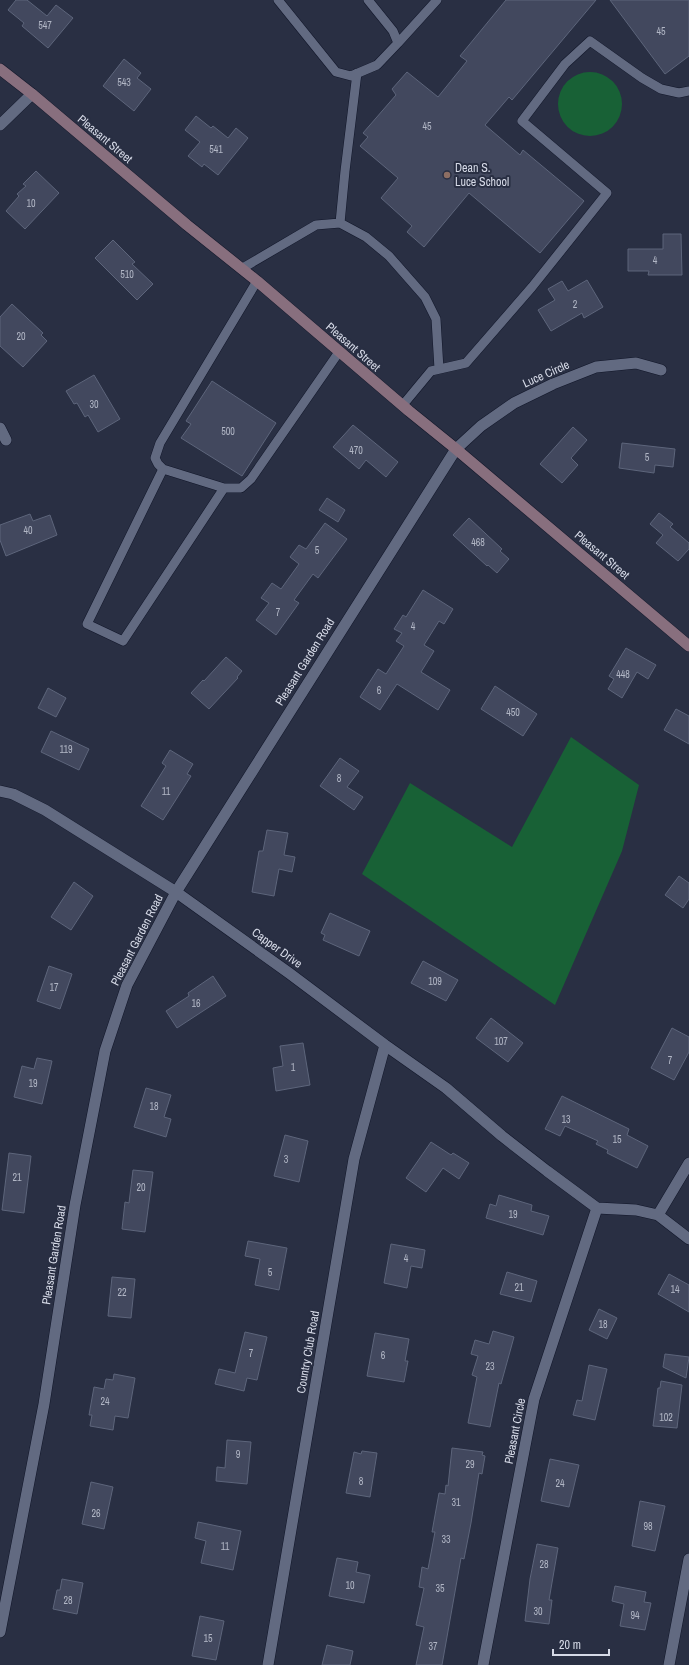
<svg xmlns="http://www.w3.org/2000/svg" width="689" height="1665" font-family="'Archivo Narrow',sans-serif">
	<rect width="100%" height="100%" fill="#292f43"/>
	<!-- green -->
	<path fill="#186136" d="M558 104a32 32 0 1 1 64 0a32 32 0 1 1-64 0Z
		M571 737 639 785 622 851 555 1005 362 874 410 783 512 847Z"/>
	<!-- building -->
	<path fill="#42485e" stroke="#5d657b" d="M16 0H27L47 16 56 5 73 18 48 48 22 26 24 23 8 10Z
		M506 0H596L512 100 509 97 485 125 520 155 523 150 584 201 540 253 469 193 424 247 407 232 412 226 381 198 398 178 360 146 368 137 363 133 396 95 392 89 407 72 438 97 467 61 460 56Z
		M610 0H689V56L665 74Z
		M124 59 141 73 137 78 151 89 134 111 103 86Z
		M196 116 211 128 213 126 228 138 236 128 248 138 218 175 204 164 202 167 188 156 200 142 185 130Z
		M36 171 59 193 25 229 6 211 19 196 17 194 26 186 23 184Z
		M663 234H681L682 275H648L649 271H628V249H663Z
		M113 240 135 262 132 264 153 284 137 300 95 258Z
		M587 280 603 307 584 318 582 313 551 331 538 310 555 300 548 289 562 281 568 291Z
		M12 304 43 333 41 335 47 341 23 367 0 346V317Z
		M94 375 120 419 98 432 88 415 85 417 77 403 74 404 66 391Z
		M212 381 276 423 242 476 181 438 191 424 186 421Z
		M353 425 398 462 386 477 366 460 359 469 333 447Z
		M573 427 587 440 571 458 578 465 562 483 540 464Z
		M622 443 675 449 673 467 655 465 654 473 619 468Z
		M327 498 345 510 338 522 319 510Z
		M659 513 673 524 670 527 689 543V549L678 561 656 543 663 535 650 524Z
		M30 514 33 521 50 515 57 535 6 556 0 540V525Z
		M469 518 502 549 500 551 509 559 497 573 488 565 487 566 453 535Z
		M325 523 347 539 318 578 313 574 294 600 299 603 276 635 256 620 269 603 261 598 272 583 281 589 299 564 290 557 299 545 306 549Z
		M423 590 453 609 444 624 439 621 424 645 434 651 421 672 450 690 438 710 397 684 380 710 360 697 378 669 386 674 404 646 396 641 402 633 394 629 403 615 406 617Z
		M626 648 656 665 648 679 637 672 622 698 608 689 614 679 609 676Z
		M226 657 242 671 237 677 238 678 209 709 191 693 203 680 204 681Z
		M495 686 537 714 523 736 481 709Z
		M48 688 66 698 56 717 38 708Z
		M676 709 689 716V744L664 730Z
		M51 731 89 749 79 770 41 752Z
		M170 750 193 764 187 774 191 776 163 820 141 806 166 766 162 763Z
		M340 758 359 771 347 787 363 797 354 810 320 786Z
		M267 830 288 833 284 855 295 857 292 872 279 869 274 896 252 892 259 851H263Z
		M679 876 689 883V899L683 908 665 895Z
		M74 882 93 896 71 930 51 917Z
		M330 913 370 931 359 956 323 940 325 935 321 933Z
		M423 961 458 980 446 1001 411 983Z
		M49 966 72 974 60 1009 37 1001Z
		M213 976 226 996 177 1028 166 1011 189 996 188 993Z
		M491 1018 523 1043 508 1062 476 1038Z
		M672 1028 689 1037V1052L674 1080 651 1068Z
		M303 1043 310 1085 276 1091 273 1068 283 1066 280 1046Z
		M37 1058 52 1061 42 1104 14 1097 22 1066 34 1069Z
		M146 1088 171 1095 164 1117 171 1119 166 1137 134 1127Z
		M562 1096 629 1129 627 1135 648 1146 637 1168 607 1153 608 1150 596 1144 598 1141 565 1126 560 1136 545 1129Z
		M285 1135 308 1141 299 1182 274 1176Z
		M431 1142 451 1155 453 1153 469 1163 459 1179 443 1168 426 1192 406 1178Z
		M9 1153 31 1156 24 1213 2 1210Z
		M133 1170 153 1172 145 1232 122 1229 125 1202 129 1203Z
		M499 1195 532 1205 531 1211 549 1216 543 1235 486 1218 490 1204 496 1206Z
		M248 1241 287 1248 279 1290 255 1285 260 1259 245 1256Z
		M391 1244 425 1250 422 1268 411 1266 407 1288 384 1283Z
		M507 1272 537 1281 531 1302 500 1294Z
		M669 1274 689 1285V1312L658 1294Z
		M112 1277 135 1279 131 1318 108 1316Z
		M599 1309 617 1318 607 1339 589 1330Z
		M493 1331 514 1337 501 1384 499 1383 490 1427 468 1423 477 1377 472 1375 478 1356 471 1354 475 1340 489 1344Z
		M245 1332 267 1337 257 1380 247 1378 244 1391 215 1384 219 1369 235 1373Z
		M375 1333 409 1339 405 1361H408L404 1382 367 1376Z
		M665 1354 689 1357 686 1378 663 1367Z
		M589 1365 607 1369 595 1420 573 1415 577 1400 582 1401Z
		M114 1374 135 1378 128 1418 115 1416 113 1430 90 1426 92 1415H89L94 1387 104 1389 106 1379 113 1380Z
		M661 1381 682 1385 677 1428 653 1426 658 1388H660Z
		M227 1440 251 1442 247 1484 216 1481 217 1467 225 1468Z
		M452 1448 483 1452 482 1455 485 1456 482 1474 479 1473 471 1523 464 1559 461 1558 442 1665H416L424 1627 416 1625 424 1588 419 1587 422 1567 428 1569 435 1532H432L439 1493 445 1494 446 1485 448 1486Z
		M362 1451 377 1453 370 1497 346 1493 354 1452 361 1454Z
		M550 1459 579 1465 569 1507 541 1501Z
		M91 1482 113 1487 104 1529 82 1524Z
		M640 1501 665 1506 655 1551 632 1546Z
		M198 1522 241 1531 233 1570 201 1563 206 1541 195 1538Z
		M537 1544 558 1548 549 1600H552L549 1624 525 1621 530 1579Z
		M337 1558 358 1562 356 1572 370 1575 364 1603 329 1596Z
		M62 1579 83 1583 77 1614 53 1609 57 1590H60Z
		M615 1586 646 1592 644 1602 651 1603 645 1630 620 1626 624 1604 612 1601Z
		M200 1616 224 1621 216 1660 192 1656Z
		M327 1645 353 1651 350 1665H322Z"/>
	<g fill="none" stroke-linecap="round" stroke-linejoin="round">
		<defs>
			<path id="service" d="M278 0 336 72 351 76 377 65 398 43 393 31 368 0
				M398 43 437 0
				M340 223 345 171 357 73
				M241 269 316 225 340 223 366 237 389 256 425 297 436 319 439 369
				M257 281 160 443 155 458 158 464 163 469 224 488H241L251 479 339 352
				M402 406 431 371 466 363 532 287 607 193 522 121 565 64 590 41 642 78 661 89 679 93 689 91
				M163 469 87 624 123 641 224 488"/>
			<path id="minor" d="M0 125 32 94
				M0 428 6 440
				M0 791 13 794 45 810 176 892 289 973 385 1045 446 1088 502 1136 547 1171 597 1208
				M658 1215 689 1163
				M0 1632 44 1404 75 1205 105 1051 127 985 176 892 456 449 481 426 514 403 553 384 596 367 636 363 661 370
				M268 1665 354 1159 385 1045
				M483 1665 534 1399 597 1208 636 1210 658 1215 689 1239
				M669 1665 689 1559"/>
			<path id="secondary" d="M0 69 32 94 187 225 257 281 409 411 456 449 689 646"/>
		</defs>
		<!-- service casing -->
		<use href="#service" stroke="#111629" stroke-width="10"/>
		<!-- minor casing -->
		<use href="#minor" stroke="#111629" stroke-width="12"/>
		<!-- secondary casing -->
		<use href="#secondary" stroke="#111629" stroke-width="12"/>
		<!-- service -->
		<use href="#service" stroke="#626a81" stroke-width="9"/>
		<!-- minor -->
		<use href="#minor" stroke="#626a81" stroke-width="11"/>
		<!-- secondary -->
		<use href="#secondary" stroke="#886f7e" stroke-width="11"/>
	</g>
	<!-- markers -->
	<circle fill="#8d6e63" stroke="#292f43" stroke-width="1.5" cx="447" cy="175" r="4"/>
	<g text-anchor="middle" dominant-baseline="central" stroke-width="4" stroke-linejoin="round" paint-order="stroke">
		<!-- number labels -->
		<g font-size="10" fill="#b1b6c5">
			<text x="45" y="25">547</text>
			<text x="661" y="31">45</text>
			<text x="124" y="82">543</text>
			<text x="427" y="126">45</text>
			<text x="216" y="149">541</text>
			<text x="31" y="203">10</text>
			<text x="655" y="260">4</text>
			<text x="127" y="274">510</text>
			<text x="575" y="304">2</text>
			<text x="21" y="336">20</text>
			<text x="94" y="404">30</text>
			<text x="228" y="431">500</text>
			<text x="356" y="450">470</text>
			<text x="647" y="457">5</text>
			<text x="28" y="530">40</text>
			<text x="478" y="542">468</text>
			<text x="317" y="550">5</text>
			<text x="278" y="612">7</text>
			<text x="413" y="626">4</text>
			<text x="623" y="674">448</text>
			<text x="379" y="690">6</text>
			<text x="513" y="712">450</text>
			<text x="66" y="749">119</text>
			<text x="339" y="778">8</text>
			<text x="166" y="791">11</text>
			<text x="435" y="981">109</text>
			<text x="54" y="987">17</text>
			<text x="196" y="1003">16</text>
			<text x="501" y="1041">107</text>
			<text x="670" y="1060">7</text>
			<text x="293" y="1067">1</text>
			<text x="33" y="1083">19</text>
			<text x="154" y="1106">18</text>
			<text x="566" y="1119">13</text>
			<text x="617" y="1139">15</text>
			<text x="286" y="1159">3</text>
			<text x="17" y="1177">21</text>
			<text x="141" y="1187">20</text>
			<text x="513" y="1214">19</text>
			<text x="406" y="1258">4</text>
			<text x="270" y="1272">5</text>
			<text x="519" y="1287">21</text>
			<text x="675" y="1289">14</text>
			<text x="122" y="1292">22</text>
			<text x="603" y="1324">18</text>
			<text x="251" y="1353">7</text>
			<text x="383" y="1355">6</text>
			<text x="490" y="1366">23</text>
			<text x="105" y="1401">24</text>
			<text x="666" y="1417">102</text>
			<text x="238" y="1454">9</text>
			<text x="470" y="1464">29</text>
			<text x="361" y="1481">8</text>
			<text x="560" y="1483">24</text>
			<text x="456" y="1502">31</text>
			<text x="96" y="1513">26</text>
			<text x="648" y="1526">98</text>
			<text x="446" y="1539">33</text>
			<text x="225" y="1546">11</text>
			<text x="544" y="1564">28</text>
			<text x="350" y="1585">10</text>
			<text x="440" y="1588">35</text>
			<text x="68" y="1600">28</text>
			<text x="538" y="1611">30</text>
			<text x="635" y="1615">94</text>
			<text x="208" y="1638">15</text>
			<text x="433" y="1646">37</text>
		</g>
		<!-- street labels -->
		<g font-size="12" fill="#d6dae7" stroke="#292f43">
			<text transform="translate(105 139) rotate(40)">Pleasant Street</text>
			<text transform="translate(353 347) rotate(41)">Pleasant Street</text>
			<text transform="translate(546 374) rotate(-24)">Luce Circle</text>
			<text transform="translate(602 555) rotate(40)">Pleasant Street</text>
			<text transform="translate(305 662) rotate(-58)">Pleasant Garden Road</text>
			<text transform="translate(137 940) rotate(-63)">Pleasant Garden Road</text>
			<text transform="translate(277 948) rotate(36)">Capper Drive</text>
			<text transform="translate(54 1255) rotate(-81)">Pleasant Garden Road</text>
			<text transform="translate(308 1352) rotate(-80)">Country Club Road</text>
			<text transform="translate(515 1431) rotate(-79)">Pleasant Circle</text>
		</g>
		<!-- poi labels -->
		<g font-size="12" fill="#d6dae7" stroke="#292f43" text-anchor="start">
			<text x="455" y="168">Dean S.<tspan x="455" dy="14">Luce School</tspan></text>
		</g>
	</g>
	<!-- scale -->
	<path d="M553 1649v6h56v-6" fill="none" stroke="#d6dae7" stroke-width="2"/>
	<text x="559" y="1649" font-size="12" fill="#d6dae7" stroke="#292f43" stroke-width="3" paint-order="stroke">20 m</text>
</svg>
